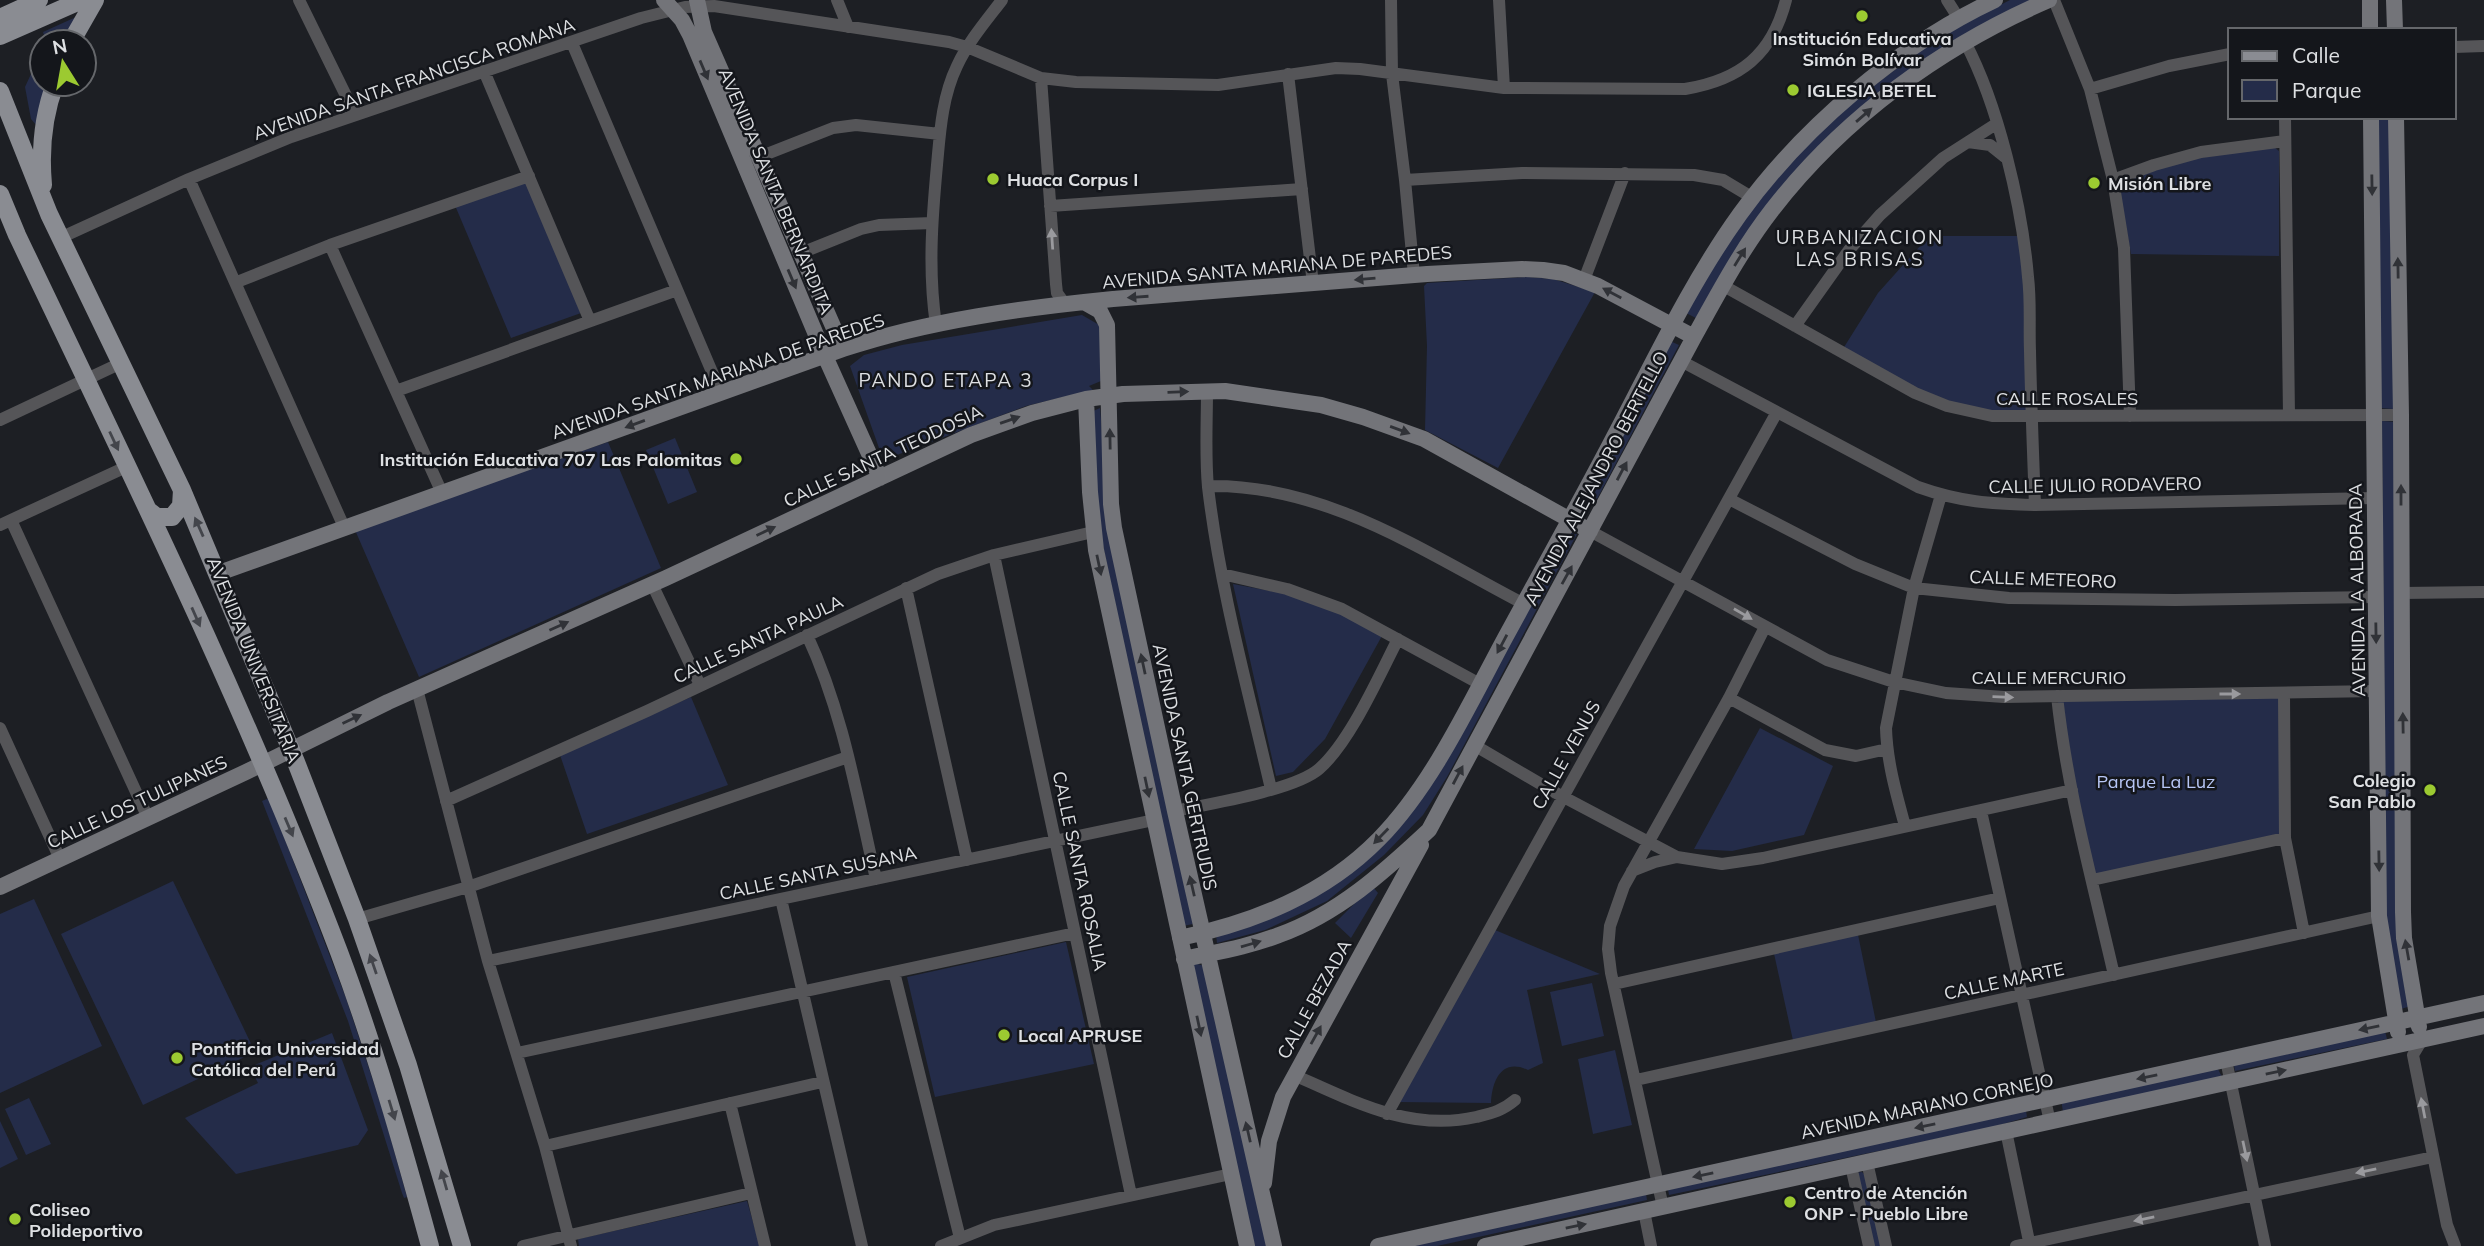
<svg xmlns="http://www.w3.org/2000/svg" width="2484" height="1246" font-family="Mulish,sans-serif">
	<rect width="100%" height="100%" fill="#1d1f24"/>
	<!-- green -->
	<path fill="#242c49" d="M2010 0H2037L1835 134 1698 319 1684 312 1740 223 1785 167 1836 114 1940 36Z
		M76 17 65 42H46L43 32Z
		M42 50V84H49L37 126 31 119 25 87Z
		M2375 117H2389L2394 409 2379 408Z
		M2274 147 2279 151V256L2131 254 2118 184 2156 169 2199 158Z
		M525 181 581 313 511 338 454 203Z
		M1929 236H2023L2031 418 1947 406 1841 352 1878 293Z
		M1528 277 1553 279 1595 292 1498 468 1425 430 1427 346 1424 286 1427 283Z
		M1082 315 1101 326V381L1089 386 1093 390 1026 406 889 458 879 448 850 366 864 355 902 345Z
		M1670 341 1679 345 1597 499 1586 494Z
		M1100 408 1111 542 1193 924 1183 926 1101 536 1091 412Z
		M2382 421 2396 422 2398 915 2414 1005 2401 1009 2386 916Z
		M675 438 697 492 668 504 646 450Z
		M608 442 661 568 419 677 355 530Z
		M1565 532 1577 534 1447 777 1423 815 1384 855 1327 901 1265 930 1217 943 1216 934 1248 925 1401 825Z
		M1233 584 1287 594 1343 611 1383 634 1325 739 1293 772 1276 776Z
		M2284 693 2285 838 2092 880 2057 696Z
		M691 697 728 785 587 834 560 755Z
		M1760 728 1833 766 1804 835 1732 851 1694 849Z
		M269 798 346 998 383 1111 407 1197 404 1198 402 1193 348 1021 262 801Z
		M173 881 255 1052 143 1105 61 934Z
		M1372 886 1378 893 1351 938 1335 923Z
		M34 899 102 1046 0 1093V914Z
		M1495 930 1600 974 1527 990 1543 1063 1528 1070C1502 1058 1492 1080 1491 1103L1396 1102Z
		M1857 930 1877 1027 1794 1045 1773 949Z
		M1066 942 1094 1064 935 1097 907 977Z
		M1195 963 1204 966 1267 1246H1255L1189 968Z
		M1592 983 1604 1036 1562 1046 1550 992Z
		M2384 1027 2387 1039 2235 1071 2233 1060Z
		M332 1033 368 1130 358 1145 236 1174 185 1118 258 1083 250 1067Z
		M1615 1050 1632 1125 1593 1134 1578 1059Z
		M2216 1065 2222 1077 2063 1112 2061 1099Z
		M29 1098 51 1144 26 1155 5 1109Z
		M2025 1104 2027 1117 1993 1127 1669 1195 1668 1189Z
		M0 1121 18 1159 0 1168Z
		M1862 1172 1865 1175 1881 1246H1868L1856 1173Z
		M1645 1187 1647 1200 1437 1246H1384Z
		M747 1201 760 1246H579L578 1239Z"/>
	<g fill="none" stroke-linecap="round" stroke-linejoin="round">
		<!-- street -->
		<path stroke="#555558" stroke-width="12" d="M299 0 355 114
			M837 0 848 27
			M1391 0 1392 74 1405 180 1414 275
			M1499 0 1504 88
			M1947 0 1959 19
			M2054 0 2090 89 2113 180 2124 248 2130 416
			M1965 42C1998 104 2022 206 2028 277 2031 301 2029 326 2030 351 2031 402 2033 454 2035 505
			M572 43 721 393
			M2454 47 2484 46
			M484 71 590 321
			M1288 74 1313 284
			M1041 78 1056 284 1057 293 1065 304
			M2090 89 2169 66 2230 54
			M2285 117 2289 415
			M1968 142 1990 145 2005 157
			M759 157 833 128 856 125 940 134
			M189 179 344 527
			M1405 180 1522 173 1694 175 1723 180 1753 198
			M2113 180 2154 165 2201 152 2285 141
			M1050 206 1302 189
			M60 238 189 179 291 137 641 18 685 7 714 6 949 42 967 47 1041 78 1076 82 1218 85 1336 68 1360 69 1504 88 1685 89C1740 80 1772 55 1786 0
			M330 245 442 493
			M801 253 861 229 879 225 932 223
			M1584 280 1625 173
			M237 282 330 245 529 176
			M1722 285 1915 393 1947 406 1992 416 2401 415
			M936 325C928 271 932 219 937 165 940 132 942 97 957 66 968 42 986 21 1002 0
			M1795 326 1849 250 1880 215 1943 158 1996 124
			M1681 361 1918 487C1960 502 1991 504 2035 505L2375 498
			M396 391 677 290
			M1207 391C1207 423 1205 455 1208 487 1220 589 1248 689 1271 789
			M0 420 121 363
			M1208 486C1326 484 1424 552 1524 604
			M1729 499 1855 564 1914 588 2009 598 2175 600 2376 597
			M11 520 148 818
			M0 525 126 467
			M1590 531 1827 660 1894 682 1946 693 2004 697 2377 691
			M994 555 1131 1195
			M1222 574 1287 589 1342 609 1480 684
			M652 584 700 685
			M906 588 967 860
			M2402 593 2484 592
			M807 635C843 712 857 797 876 879
			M417 689 488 961 545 1146 571 1246
			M2284 693 2285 838 2304 933
			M2057 696C2067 790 2093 883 2114 975
			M1729 698 1825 750 1856 756 1887 749
			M0 728 60 859
			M1474 745 1556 793 1677 857 1722 864 1763 858 2072 790
			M446 801 647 711 938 574 994 555 1093 532
			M1175 811C1209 804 1295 790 1319 769 1350 742 1379 676 1398 639
			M1981 811 2050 1122
			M1905 826C1896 793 1887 762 1886 728L1914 588 1941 495
			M1632 871 1655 862 1677 857
			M2092 880 2285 838
			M781 899 862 1246
			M357 919 468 887 848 757
			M488 961 1154 820
			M894 972 960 1238
			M1614 984 2000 898
			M2422 1040 2413 1055 2447 1225 2455 1246
			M517 1053 1075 933
			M2226 1060 2265 1246
			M1294 1075C1353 1101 1410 1132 1476 1117 1492 1113 1502 1111 1515 1100
			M1636 1080 2379 916
			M730 1103 765 1246
			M1387 1114 1777 412
			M2006 1131 2030 1246
			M545 1146 822 1082
			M1867 1162 1886 1246
			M1851 1166 1869 1246
			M1663 1207 1611 973 1608 949 1610 926 1624 886 1729 698 1765 627
			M1644 1211 1651 1246
			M523 1246 751 1193
			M941 1246 994 1225 1231 1174
			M2016 1246 2433 1157"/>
		<!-- secondary -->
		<path stroke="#737479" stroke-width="16" d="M664 0 682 20 690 35 825 356 880 478
			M697 0 704 32 843 349
			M2370 0V30
			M2394 0 2395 30
			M2371 117 2379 916 2398 1032
			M2396 117 2401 415 2403 912 2404 938 2419 1027
			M1084 302 1100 311 1107 325 1111 504 1114 528 1175 811 1274 1246
			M1086 399 1090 492 1096 550 1247 1246
			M219 573 843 349C930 320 1023 308 1113 299L1427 274 1522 269 1543 270 1564 273 1598 286 1694 337
			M0 887 246 772 388 702 666 578 971 435 1032 413 1086 399 1123 394 1225 391 1321 405 1363 417 1424 439 1590 531
			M1180 938C1254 922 1324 895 1379 839 1432 785 1469 705 1505 638 1542 570 1580 502 1616 433 1655 359 1691 282 1740 214 1802 128 1899 45 1995 0
			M1184 959C1216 952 1248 947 1279 935 1338 914 1384 872 1429 830L1694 337C1718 294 1741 250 1772 210 1844 117 1942 46 2049 0
			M1264 1183 1269 1141 1283 1097 1421 845
			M1378 1246 2484 1003
			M1485 1246 2484 1026"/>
		<!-- primary -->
		<path stroke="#8a8c92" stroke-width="18" d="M0 18 39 0
			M0 36 82 0
			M71 42 95 0
			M0 91 49 214 182 490 296 762 357 919 408 1065 462 1246
			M43 185C40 151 43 116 55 84
			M0 194 17 235C130 472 246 707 339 952 375 1048 403 1147 430 1246
			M148 510 157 517H172L181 506 182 490"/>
	</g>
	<!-- one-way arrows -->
	<defs><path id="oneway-solid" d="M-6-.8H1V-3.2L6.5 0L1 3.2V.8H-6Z" transform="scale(1.75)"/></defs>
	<g fill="#303237">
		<use href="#oneway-solid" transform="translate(704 70) rotate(67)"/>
		<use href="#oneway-solid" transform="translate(1864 115) rotate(-41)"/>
		<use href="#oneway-solid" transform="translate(2372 185) rotate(89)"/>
		<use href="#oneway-solid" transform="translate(1740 257) rotate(-58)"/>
		<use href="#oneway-solid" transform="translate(2398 268) rotate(-91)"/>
		<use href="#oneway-solid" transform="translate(792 279) rotate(67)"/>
		<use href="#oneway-solid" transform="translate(1365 279) rotate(175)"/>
		<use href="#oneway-solid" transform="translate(1612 293) rotate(-152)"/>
		<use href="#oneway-solid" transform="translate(1138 297) rotate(176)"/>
		<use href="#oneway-solid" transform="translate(1178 392) rotate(-2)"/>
		<use href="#oneway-solid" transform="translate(1010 420) rotate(-19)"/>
		<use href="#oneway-solid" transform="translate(635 424) rotate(160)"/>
		<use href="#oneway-solid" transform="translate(1400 430) rotate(20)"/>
		<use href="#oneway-solid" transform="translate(1110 439) rotate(-91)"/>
		<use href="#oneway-solid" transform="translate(1622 471) rotate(-62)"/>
		<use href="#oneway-solid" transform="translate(2401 495) rotate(-90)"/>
		<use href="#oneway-solid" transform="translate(766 531) rotate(-25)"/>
		<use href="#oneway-solid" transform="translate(1099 565) rotate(78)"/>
		<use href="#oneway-solid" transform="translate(1567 575) rotate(-61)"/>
		<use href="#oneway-solid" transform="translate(559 626) rotate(-24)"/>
		<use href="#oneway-solid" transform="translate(2376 633) rotate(89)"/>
		<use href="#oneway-solid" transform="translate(1502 644) rotate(118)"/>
		<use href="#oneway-solid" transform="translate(1143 664) rotate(-102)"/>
		<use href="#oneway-solid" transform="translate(352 719) rotate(-25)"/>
		<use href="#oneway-solid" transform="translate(2403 723) rotate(-91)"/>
		<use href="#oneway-solid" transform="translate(1458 775) rotate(-62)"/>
		<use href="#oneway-solid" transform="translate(1147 787) rotate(78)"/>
		<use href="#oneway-solid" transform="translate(1381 836) rotate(134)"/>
		<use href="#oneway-solid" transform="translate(2379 861) rotate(89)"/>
		<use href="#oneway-solid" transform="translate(1192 886) rotate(-103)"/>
		<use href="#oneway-solid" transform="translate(1251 944) rotate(-16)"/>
		<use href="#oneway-solid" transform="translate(2407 950) rotate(-100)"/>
		<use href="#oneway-solid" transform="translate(1199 1026) rotate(78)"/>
		<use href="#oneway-solid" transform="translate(2369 1028) rotate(168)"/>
		<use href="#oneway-solid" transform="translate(1316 1035) rotate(-61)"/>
		<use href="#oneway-solid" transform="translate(2276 1072) rotate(-12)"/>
		<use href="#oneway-solid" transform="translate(2147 1077) rotate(168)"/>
		<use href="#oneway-solid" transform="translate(1925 1126) rotate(168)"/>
		<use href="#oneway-solid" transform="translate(1248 1132) rotate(-103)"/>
		<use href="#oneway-solid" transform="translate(1703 1175) rotate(168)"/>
		<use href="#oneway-solid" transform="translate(1576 1226) rotate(-12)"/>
	</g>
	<g fill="#9a9a9e">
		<use href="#oneway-solid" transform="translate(1052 239) rotate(-94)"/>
		<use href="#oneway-solid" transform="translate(1743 614) rotate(30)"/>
		<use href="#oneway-solid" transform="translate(2230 694)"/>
		<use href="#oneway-solid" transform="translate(2003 697) rotate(2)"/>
		<use href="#oneway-solid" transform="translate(2423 1108) rotate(-101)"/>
		<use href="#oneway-solid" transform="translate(2245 1151) rotate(78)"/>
		<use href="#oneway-solid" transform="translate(2366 1171) rotate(168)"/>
		<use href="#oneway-solid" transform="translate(2144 1219) rotate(168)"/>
	</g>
	<g fill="#43454b">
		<use href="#oneway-solid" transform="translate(114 441) rotate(65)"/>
		<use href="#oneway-solid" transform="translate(199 527) rotate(-114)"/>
		<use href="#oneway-solid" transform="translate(196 617) rotate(66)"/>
		<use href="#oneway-solid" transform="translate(289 827) rotate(67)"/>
		<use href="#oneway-solid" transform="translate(373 964) rotate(-109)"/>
		<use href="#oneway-solid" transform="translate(392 1110) rotate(73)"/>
		<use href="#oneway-solid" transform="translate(444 1180) rotate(-106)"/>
	</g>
	<!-- markers -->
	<g fill="#9cca31" stroke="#14161b" stroke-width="2.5">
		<circle cx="1862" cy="16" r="7"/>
		<circle cx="1793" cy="90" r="7"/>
		<circle cx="993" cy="179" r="7"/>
		<circle cx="2094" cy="183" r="7"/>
		<circle cx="736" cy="459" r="7"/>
		<circle cx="2430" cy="790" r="7"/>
		<circle cx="1004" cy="1035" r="7"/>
		<circle cx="177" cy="1058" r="7"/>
		<circle cx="1790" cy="1202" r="7"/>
		<circle cx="15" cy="1219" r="7"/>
	</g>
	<g text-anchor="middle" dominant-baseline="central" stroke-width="5" stroke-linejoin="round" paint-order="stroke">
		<!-- poi labels -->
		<g font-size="18" font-weight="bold" fill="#dee0e3" stroke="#14161b" text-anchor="start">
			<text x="1862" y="38" text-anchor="middle">Institución Educativa<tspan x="1862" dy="21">Simón Bolívar</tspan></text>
			<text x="1807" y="90">IGLESIA BETEL</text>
			<text x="1007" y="179">Huaca Corpus I</text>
			<text x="2108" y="183">Misión Libre</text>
			<text x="722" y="459" text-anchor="end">Institución Educativa 707 Las Palomitas</text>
			<text x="2416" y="780" text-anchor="end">Colegio<tspan x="2416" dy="21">San Pablo</tspan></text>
			<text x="1018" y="1035">Local APRUSE</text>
			<text x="191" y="1048">Pontificia Universidad<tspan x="191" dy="21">Católica del Perú</tspan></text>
			<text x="1804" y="1192">Centro de Atención<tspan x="1804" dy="21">ONP - Pueblo Libre</tspan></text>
			<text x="29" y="1209">Coliseo<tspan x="29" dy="21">Polideportivo</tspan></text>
		</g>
		<!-- street labels -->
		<g font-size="18" fill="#dee0e3" stroke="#14161b">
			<text transform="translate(414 79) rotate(-19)">AVENIDA SANTA FRANCISCA ROMANA</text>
			<text transform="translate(776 191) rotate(67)">AVENIDA SANTA BERNARDITA</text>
			<text transform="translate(1277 267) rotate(-5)">AVENIDA SANTA MARIANA DE PAREDES</text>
			<text transform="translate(718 376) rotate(-19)">AVENIDA SANTA MARIANA DE PAREDES</text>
			<text x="2067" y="398">CALLE ROSALES</text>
			<text transform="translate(883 456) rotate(-25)">CALLE SANTA TEODOSIA</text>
			<text transform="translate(1596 478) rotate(-62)">AVENIDA ALEJANDRO BERTELLO</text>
			<text transform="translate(2095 485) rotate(-1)">CALLE JULIO RODAVERO</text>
			<text transform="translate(2043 579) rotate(2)">CALLE METEORO</text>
			<text transform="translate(2357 590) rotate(-91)">AVENIDA LA ALBORADA</text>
			<text transform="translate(758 639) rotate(-25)">CALLE SANTA PAULA</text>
			<text transform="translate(254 660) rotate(68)">AVENIDA UNIVERSITARIA</text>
			<text x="2049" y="677">CALLE MERCURIO</text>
			<text transform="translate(1566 755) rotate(-61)">CALLE VENUS</text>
			<text transform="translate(1185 767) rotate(78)">AVENIDA SANTA GERTRUDIS</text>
			<text transform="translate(137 802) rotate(-25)">CALLE LOS TULIPANES</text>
			<text transform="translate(1080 871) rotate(78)">CALLE SANTA ROSALIA</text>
			<text transform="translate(818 873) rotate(-12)">CALLE SANTA SUSANA</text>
			<text transform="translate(2004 981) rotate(-12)">CALLE MARTE</text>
			<text transform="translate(1314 999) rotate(-61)">CALLE BEZADA</text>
			<text transform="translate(1927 1106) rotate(-12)">AVENIDA MARIANO CORNEJO</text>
		</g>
		<!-- park labels -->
		<g font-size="18" fill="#b7c6f5" stroke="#14161b">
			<text x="2156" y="781">Parque La Luz</text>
		</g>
		<!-- neighbourhood labels -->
		<g font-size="19" letter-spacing="2" fill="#dee0e3" stroke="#14161b">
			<text x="1860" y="237">URBANIZACION<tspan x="1860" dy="22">LAS BRISAS</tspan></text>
			<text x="946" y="380">PANDO ETAPA 3</text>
		</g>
	</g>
	<!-- legend -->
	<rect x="2228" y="28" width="228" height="91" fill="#14161b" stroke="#65676b" stroke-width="2"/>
	<rect x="2242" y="51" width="35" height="10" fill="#8a8c92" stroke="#65676b" stroke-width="2"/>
	<text x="2292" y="63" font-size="21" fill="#dee0e3">Calle</text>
	<rect x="2242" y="80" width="35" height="21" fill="#242c49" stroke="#65676b" stroke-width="2"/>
	<text x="2292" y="98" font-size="21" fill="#dee0e3">Parque</text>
	<!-- north arrow -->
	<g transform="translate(63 63) rotate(349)"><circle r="33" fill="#14161b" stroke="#65676b" stroke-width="2"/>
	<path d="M0-5L12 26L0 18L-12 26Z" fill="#9cca31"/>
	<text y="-10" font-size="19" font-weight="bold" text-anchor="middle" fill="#dee0e3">N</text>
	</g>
</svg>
